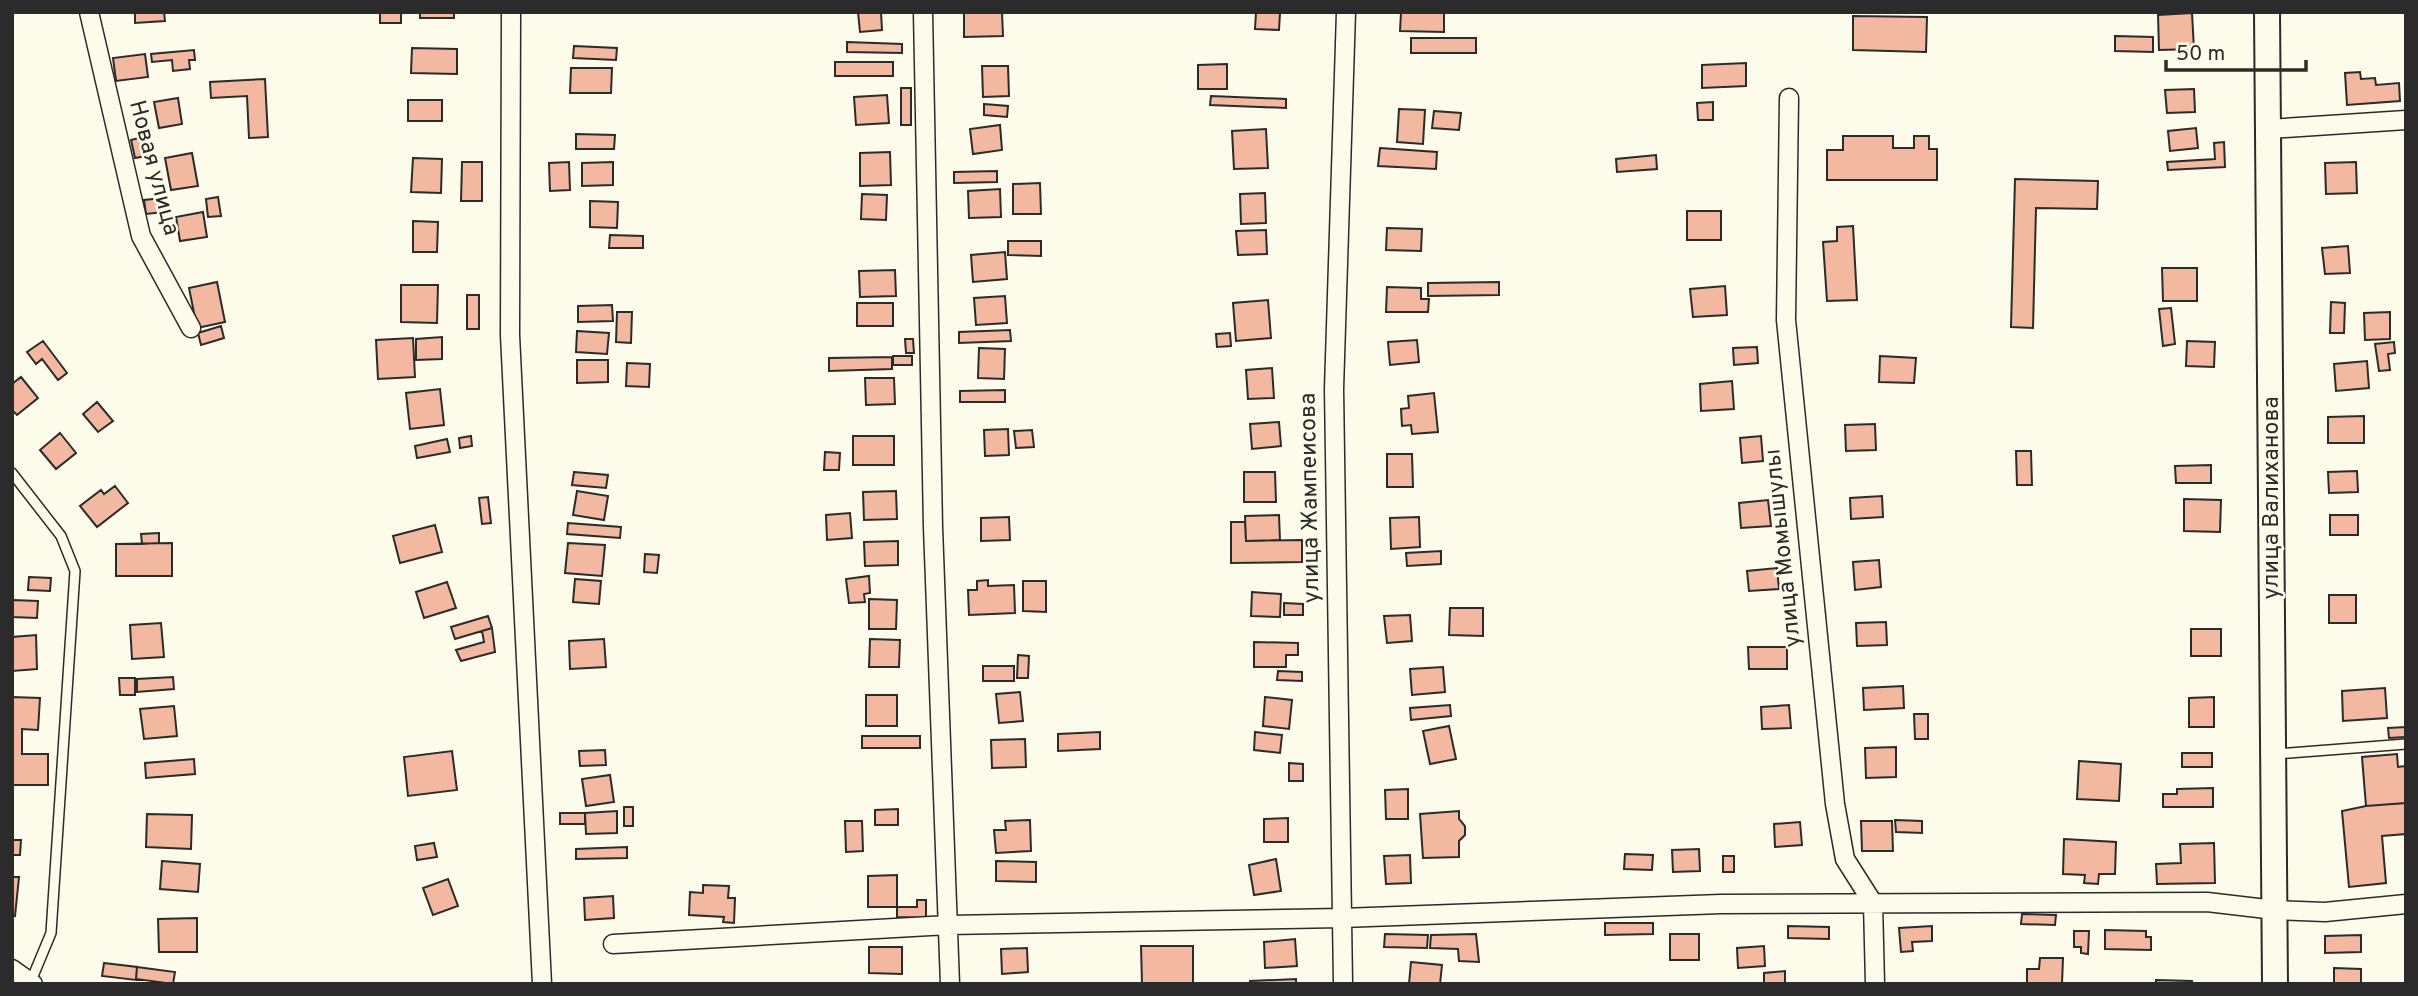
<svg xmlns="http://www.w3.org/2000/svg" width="2418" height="996" font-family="Overpass,sans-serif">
	<rect width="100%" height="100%" fill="#fdfbea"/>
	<!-- building -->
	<path fill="#f2b8a0" stroke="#2b2b2b" stroke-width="2" d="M135 12H164L165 21 135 23Z
		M380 12 401 13V23H380Z
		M420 12H454V18H420Z
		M858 12H881L882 30 860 32Z
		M964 12H1002L1003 36 964 37Z
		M1256 12 1280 13 1279 30 1255 29Z
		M1401 12H1444V32L1400 31Z
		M2192 13 2194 49 2159 50 2158 15Z
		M1853 16 1927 17 1926 52 1853 50Z
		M2115 36 2153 37V52L2115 51Z
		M1411 38H1476V53H1411Z
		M847 42 902 44V53L847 52Z
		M574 46 617 48 616 60 573 58Z
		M412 48 457 49V74L411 73Z
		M194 50 195 60H189L190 69 173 71 172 60 152 62 151 54Z
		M145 54 148 77 116 81 113 58Z
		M835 62H893V76H835Z
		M1746 63V86L1702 88V65Z
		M1227 64V89H1198V65Z
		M982 66H1008L1009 96 983 97Z
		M571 68H612L611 93H570Z
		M2360 72 2361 79 2375 78 2376 85 2399 83 2400 101 2347 105 2345 73Z
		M265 79 268 137 249 138 247 96 211 98 210 82Z
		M901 88H911V125H901Z
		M2194 89 2195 112 2167 113 2165 90Z
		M887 95 889 123 856 125 854 97Z
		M1211 96 1286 99V108L1210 105Z
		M178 98 182 124 159 128 154 102Z
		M408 100H442V121H408Z
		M1713 102V120H1698L1697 103Z
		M984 104 1008 106 1007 117 984 115Z
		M1399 109 1425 110 1423 144 1397 142Z
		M1434 111 1461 113 1459 130 1432 128Z
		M1000 125 1002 150 973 154 970 129Z
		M2196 128 2198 148 2170 151 2168 131Z
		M1266 129 1268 168 1234 169 1232 131Z
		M576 134 615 135 614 149H576Z
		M147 136 152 155 135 158 131 140Z
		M1843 136H1893V148H1914V136H1929V149H1937V180H1827V150H1843Z
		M2224 142 2225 167 2168 170 2167 162 2215 159 2214 143Z
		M1380 148 1437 152 1436 169 1378 166Z
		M890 152 891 185 860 186V153Z
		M192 153 198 186 171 190 165 158Z
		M1656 155 1657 169 1617 172 1616 159Z
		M413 158 442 159 441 193 411 192Z
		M462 162H482V201H461Z
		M569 162 570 190 550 191 549 163Z
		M613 162V185L582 186V163Z
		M2356 162 2357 193 2326 194 2325 163Z
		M997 171V182L954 183V172Z
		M2015 179 2098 181 2097 209 2036 208 2033 328 2011 327Z
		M1040 183 1041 214H1013V184Z
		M1000 189 1001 217 969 218 968 191Z
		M1265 193 1266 223 1241 224 1240 194Z
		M862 194 887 195 886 220 861 219Z
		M218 197 221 216 208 217 206 199Z
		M163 198 164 212 146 214 144 200Z
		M590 201 618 202 617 228 590 227Z
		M1687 211H1721V240H1687Z
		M203 212 207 237 180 241 176 217Z
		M413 221 438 222 437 252H413Z
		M1853 226 1857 300 1827 301 1823 242 1837 241V227Z
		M1387 228 1422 229 1421 251 1386 250Z
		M1266 230 1267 254 1238 255 1236 231Z
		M610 235 643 236V248H609Z
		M1008 241H1041V256L1008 255Z
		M2348 246 2350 273 2325 274 2322 248Z
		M1005 252 1007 279 973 282 971 255Z
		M2162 268H2197V301H2163Z
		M895 270 896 296 860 297 859 271Z
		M217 282 225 322 197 328 189 288Z
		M1499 282V295L1428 296V283Z
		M401 285H438L437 323 401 322Z
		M1725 286 1727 315 1693 317 1690 289Z
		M1387 287 1421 288V299H1429L1428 312H1386Z
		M467 295H479V329H467Z
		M1005 296 1007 323 976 325 974 298Z
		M1268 300 1271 338 1236 341 1233 303Z
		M2331 302 2345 303 2344 333H2330Z
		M857 303H893V326H857Z
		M612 305 613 321 578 322V306Z
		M2171 308 2175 344 2163 346 2159 309Z
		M617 312H632L631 343 616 342Z
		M2390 312V339L2365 340 2364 313Z
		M221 326 224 338 201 345 198 333Z
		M1010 330 1011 341 959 343V332Z
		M577 331 609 333 607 354 576 352Z
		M1230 333 1231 346 1217 347 1216 334Z
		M442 337V359L416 360V339Z
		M413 338 415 377 378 379 376 340Z
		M905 339H913L914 353H906Z
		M1417 340 1419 362 1390 365 1388 342Z
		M43 341 67 373 58 380 42 359 36 364 27 352Z
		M2187 341 2215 342 2214 367 2186 366Z
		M2394 342 2395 353 2388 354 2390 370 2379 371 2375 344Z
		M1757 347 1758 363 1734 365 1733 348Z
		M979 348 1005 349 1004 379 978 378Z
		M893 356H912V365H893Z
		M1880 356 1916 358 1914 383 1879 382Z
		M892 357V369L829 371V358Z
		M577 360H608V382L577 383Z
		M2367 361 2369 388 2336 391 2334 364Z
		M627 363 650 364 649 387 626 386Z
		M1272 368 1274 398 1248 399 1246 370Z
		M21 377 38 398 17 415 12 410V384Z
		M865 378H894L895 404 866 405Z
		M1732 381 1734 409 1701 411 1700 384Z
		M440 389 444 425 410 429 406 393Z
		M1005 390V402H960V391Z
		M1434 393 1438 432 1412 434 1411 425 1402 426 1401 409 1409 408 1408 396Z
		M97 402 113 421 98 432 83 414Z
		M2364 416V443H2328V417Z
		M1279 422 1281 446 1252 449 1250 424Z
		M1875 424 1876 450 1846 451 1845 425Z
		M1008 429 1009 455 985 456 984 430Z
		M1032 430 1034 447 1016 448 1014 431Z
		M60 433 76 453 56 469 40 450Z
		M471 436 472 446 460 448 459 438Z
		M853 436H894V465H853Z
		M1761 436 1763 461 1742 463 1740 438Z
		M447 439 450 452 417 458 415 446Z
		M2016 451H2031L2032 485H2017Z
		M825 452 840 453 839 470H824Z
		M1387 454H1412L1413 487H1387Z
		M2211 465V483H2176L2175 466Z
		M2357 471 2358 492 2329 493 2328 472Z
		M574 472 608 475 606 488 572 485Z
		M1244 472H1275L1276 502H1244Z
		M115 486 128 503 97 527 80 506 101 490 104 494Z
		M577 491 608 496 604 520 573 515Z
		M896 491 897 519 864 520 863 492Z
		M1882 496 1883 517 1851 519 1850 498Z
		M488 497 491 523 482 524 479 498Z
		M2184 499 2221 500 2220 532 2184 531Z
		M1768 500 1771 526 1741 528 1739 503Z
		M850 513 852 538 827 540 826 515Z
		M1279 515 1280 540 1246 541 1245 516Z
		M2330 515H2358V535H2330Z
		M1009 517 1010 540 981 541V518Z
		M1419 517 1420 547 1391 549 1390 518Z
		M1231 522H1245L1246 541 1302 540V562L1231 563Z
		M568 523 621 527 620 538 567 534Z
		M435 525 442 552 400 563 393 536Z
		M159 533V543L142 544 141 534Z
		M898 541V565L865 566 864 542Z
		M172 543V576H116V544Z
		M568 543 605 545 602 576 565 573Z
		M1441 551V564L1407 566 1406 553Z
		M645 554 659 555 657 573 644 572Z
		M1879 560 1881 587 1855 590 1853 562Z
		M1777 568 1779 589 1749 591 1747 571Z
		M869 576 870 593 864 594 865 602 849 603 846 579Z
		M29 577 51 578 50 591 28 590Z
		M575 579 601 581 599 604 573 602Z
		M988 580V586L1014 585 1015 613 969 615 968 590H977V581Z
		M1023 581H1046V612L1023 611Z
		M447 582 456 608 424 618 416 592Z
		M1252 592 1281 594 1280 617 1251 616Z
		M2329 595H2356V623H2329Z
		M869 599 897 600 896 629H869Z
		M12 600 38 601 37 618 12 617Z
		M1284 603 1303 604V615H1284Z
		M1450 608H1483V636L1449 635Z
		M1410 615 1412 641 1387 643 1384 616Z
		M488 616 492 628 455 639 451 627Z
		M1886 622 1887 645 1857 646 1856 623Z
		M161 623 164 657 132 659 130 625Z
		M492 628 495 652 461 661 456 650 484 642 482 631Z
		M2191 629H2221V656H2191Z
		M36 635 37 669 12 671V637Z
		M604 639 606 667 570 669 569 641Z
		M870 639 900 640 899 667H869Z
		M1254 642 1298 643V655H1286V667H1254Z
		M1748 647H1787V669H1749Z
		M1018 655 1029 656 1028 678H1017Z
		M983 666H1014V681H983Z
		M1443 667 1445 692 1412 695 1410 669Z
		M1278 671 1302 672V681L1277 680Z
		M173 677 174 689 137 692V679Z
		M119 678H135V695H120Z
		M1903 686 1904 708 1864 710 1863 688Z
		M2385 688 2387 718 2343 721 2342 691Z
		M1020 692 1023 721 999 723 996 694Z
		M866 695H897V726H866Z
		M12 697 40 698 38 730 22 729V754H48V785H12Z
		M1265 697 1292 700 1289 729 1263 726Z
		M2214 697V727H2189V698Z
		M1450 705 1451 716 1411 720 1410 708Z
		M1789 705 1791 728 1762 729 1761 707Z
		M174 706 177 736 144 739 140 709Z
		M1914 714H1928V739H1915Z
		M1449 726 1456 759 1430 764 1423 731Z
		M2406 727V737L2389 738 2388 728Z
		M1100 732V749L1058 751V734Z
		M1255 732 1282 735 1280 753 1254 750Z
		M862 736H920V748H862Z
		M1025 739 1026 767 992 768 991 740Z
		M1896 747V777L1866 778 1865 748Z
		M605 750 606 765 580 766 579 751Z
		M452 751 457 790 408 796 404 757Z
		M2182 753H2212V767H2182Z
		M2397 754 2398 767 2406 766V803L2366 806 2362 757Z
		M194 759 195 774 146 778 145 763Z
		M2079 761 2121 764 2119 801 2077 799Z
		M1289 763 1303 764V781H1289Z
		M610 775 614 802 586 806 582 779Z
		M2213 788V807H2163V794H2177V789Z
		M1408 789V819H1386L1385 790Z
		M2406 803V834L2382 836 2386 883 2349 887 2342 811 2366 806Z
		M624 807H633V826H624Z
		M898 809V825H875V810Z
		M617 811V833L586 834 585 813Z
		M1459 811V819L1465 826V835L1459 841V857L1423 858 1420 814Z
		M560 813H585V824H560Z
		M147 814 192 815 191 849 146 847Z
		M1288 818V842H1264V819Z
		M1030 820 1031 851 996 853 994 830H1006L1005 821Z
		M1895 820 1922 821V833L1896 832Z
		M845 821H862L863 851 846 852Z
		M1861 821H1892L1893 851H1862Z
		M1800 822 1802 845 1775 847 1774 824Z
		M2064 839 2116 842 2115 874H2099L2098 884 2084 883 2085 875 2063 874Z
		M12 840H21L20 855H12Z
		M434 843 437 857 417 860 415 846Z
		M2214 843 2215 883 2157 884 2156 864 2181 863 2180 844Z
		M627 847V858L576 859V849Z
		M1699 849 1700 871 1673 872 1672 850Z
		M1625 854 1653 855 1652 870 1624 869Z
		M1410 855 1411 883 1386 884 1384 856Z
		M1723 856H1734V872H1723Z
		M1276 859 1281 891 1254 895 1249 865Z
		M162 861 200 864 198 892 160 889Z
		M996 861 1036 862V882L996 881Z
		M897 875V907H868V876Z
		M12 877H19L15 916H12Z
		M448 879 458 906 433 915 423 888Z
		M703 885 729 886 728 898H735L734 923 723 922 724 917 689 915 690 892 703 893Z
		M613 896 614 918 585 920 584 898Z
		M917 900H926V918L897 917V907H917Z
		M2022 914 2056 915 2055 925 2021 924Z
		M197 918V952H159L158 919Z
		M1605 923H1653V934L1605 935Z
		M1788 926 1829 927V939L1788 938Z
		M1932 926V941L1912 942 1913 951 1901 952 1899 928Z
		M2105 930 2146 931V937H2151V950L2105 949Z
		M2074 931H2089L2088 954 2081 953V947H2074Z
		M1385 934 1428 935 1427 948 1384 947Z
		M1476 934 1479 962 1459 961 1458 949 1430 948 1431 935Z
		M1670 934H1699V960H1670Z
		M2361 935V952L2325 953V936Z
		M1295 939 1297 966 1265 968 1264 942Z
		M1141 946H1193V984H1142Z
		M1764 946 1765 966 1738 968 1737 948Z
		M869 947H902V974L869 973Z
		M1027 948 1028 972 1002 974 1001 949Z
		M2040 958H2063L2062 984H2027V969H2039Z
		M1411 962 1442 965 1440 984H1409Z
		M104 963 137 967 136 980 102 976Z
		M137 967 175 972 173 984 136 979Z
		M2334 968 2361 969V984H2334Z
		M1785 971V984H1764V973Z
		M1296 979V984H1250V981Z
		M2156 980 2192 981V984H2156Z"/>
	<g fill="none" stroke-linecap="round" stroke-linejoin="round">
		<defs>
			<path id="lane" d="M12 473 61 536 75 571 51 933 31 981
				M2275 754 2406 744"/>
			<path id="street" d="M89 12 141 236 191 328
				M511 12 510 335 542 984
				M923 12 933 527 950 984
				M1789 98 1786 320 1835 804 1845 859 1873 903 1875 984
				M2269 129 2406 120
				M613 944 948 925 1342 918 1721 904 2207 902 2275 910 2325 912 2406 904
				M12 969 33 984
				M1343 984 1334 389 1346 12"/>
			<path id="secondary" d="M2267 12 2275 984"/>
		</defs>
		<!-- lane casing -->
		<use href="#lane" stroke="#2b2b2b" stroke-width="12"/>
		<!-- street casing -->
		<use href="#street" stroke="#2b2b2b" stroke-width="21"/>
		<!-- secondary casing -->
		<use href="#secondary" stroke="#2b2b2b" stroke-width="28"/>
		<!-- lane -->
		<use href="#lane" stroke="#fdfbea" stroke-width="9"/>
		<!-- street -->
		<use href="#street" stroke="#fdfbea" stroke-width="18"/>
		<!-- secondary -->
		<use href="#secondary" stroke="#fdfbea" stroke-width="24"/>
	</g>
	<g text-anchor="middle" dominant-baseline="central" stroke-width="5" stroke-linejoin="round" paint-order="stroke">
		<!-- street labels -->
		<g font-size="23" fill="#2b2b2b" stroke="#fdfbea">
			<text transform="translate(153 168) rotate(75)">Новая улица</text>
			<text transform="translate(1311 498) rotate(-91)">улица Жампеисова</text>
			<text transform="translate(2272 498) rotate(-90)">улица Валиханова</text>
			<text transform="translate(1784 548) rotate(-96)">улица Момышулы</text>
		</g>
	</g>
	<!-- border -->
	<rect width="2418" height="996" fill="none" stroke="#2b2b2b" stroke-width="28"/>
	<!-- scale -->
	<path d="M2166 60v10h140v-10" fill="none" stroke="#2b2b2b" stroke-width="3.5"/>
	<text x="2176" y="60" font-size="21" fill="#2b2b2b" stroke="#fdfbea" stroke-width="5" paint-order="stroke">50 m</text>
</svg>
